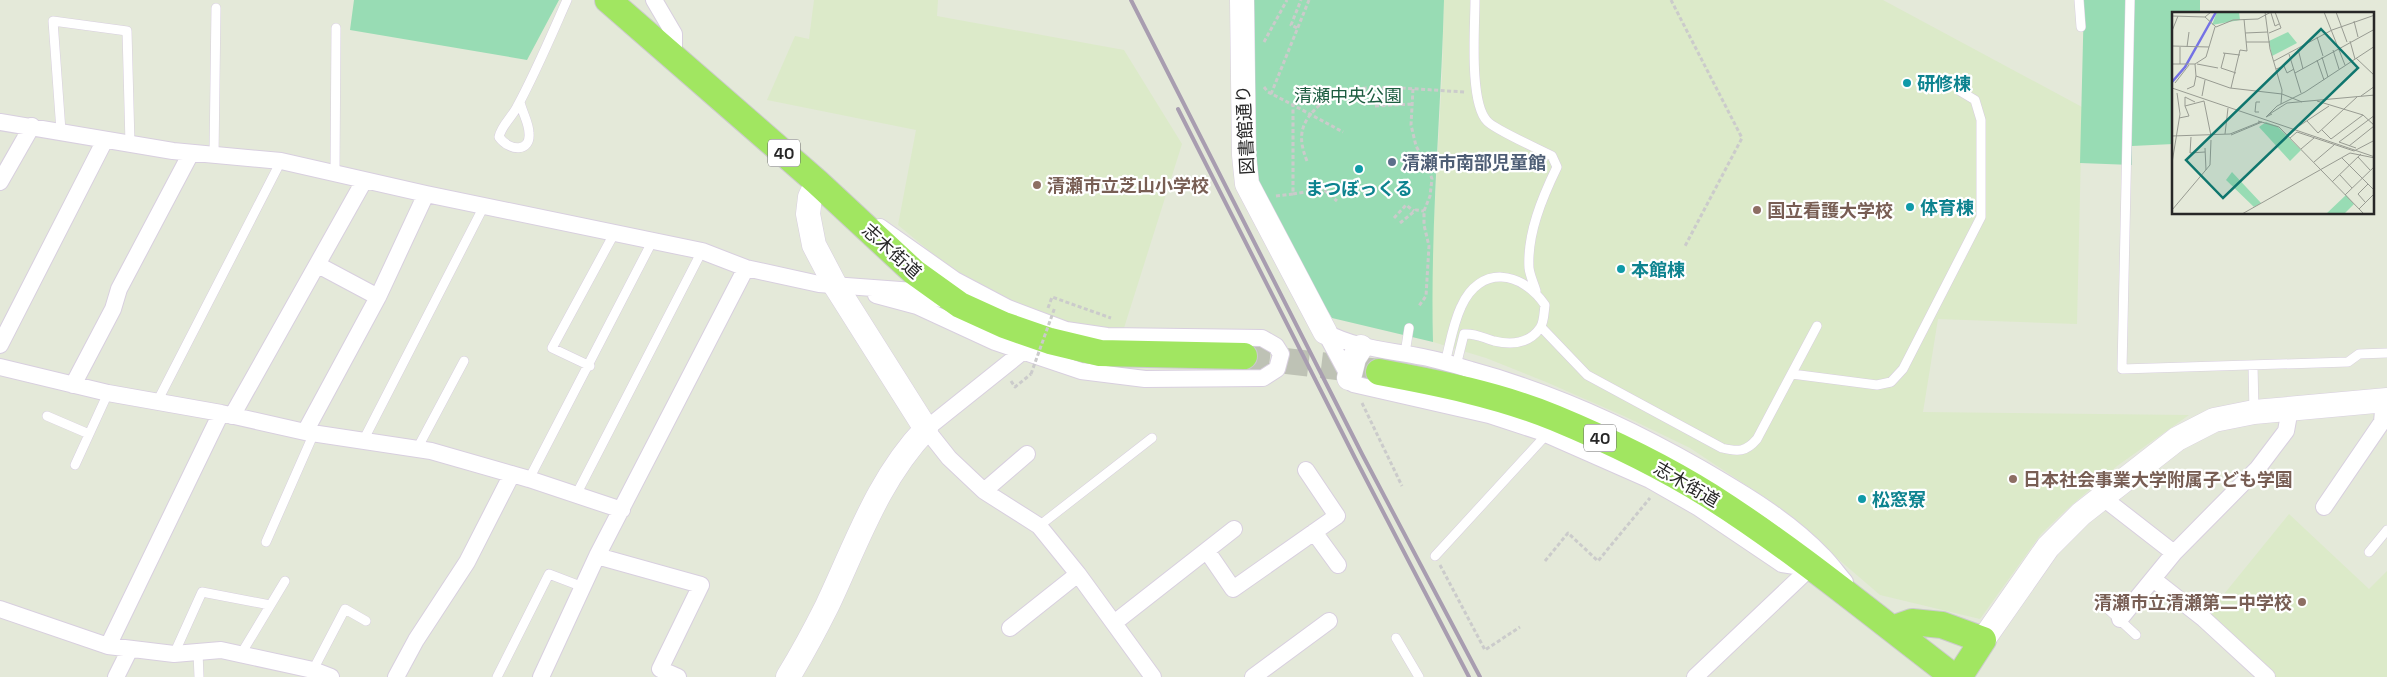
<svg xmlns="http://www.w3.org/2000/svg" width="2387" height="677" font-family="'Space Grotesk','Noto Sans JP',sans-serif">
	<rect width="100%" height="100%" fill="#e4e9d9"/>
	<!-- education -->
	<path fill="#dceac9" d="M814 0H938L937 16 1124 50 1182 144 1124 328 1111 331 1068 324 1011 302 956 273 898 225 916 130 767 100 795 36 809 39Z
		M1444 0H1883L2082 107 2077 324 1938 319 1923 412 2189 415 2117 466 2066 510 2041 534 1980 619 1880 595 1773 503 1690 448 1624 416 1546 382 1486 358 1433 342 1431 272 1442 77Z
		M2289 514 2369 589 2387 571V677H2274L2207 615Z"/>
	<!-- green -->
	<path fill="#98dcb4" d="M354 0H559L527 60 350 30Z
		M1254 0H1444C1441 114 1430 227 1433 342L1332 318 1296 260 1254 182Z
		M2084 0H2200V14H2173V144L2132 146V165L2080 163Z"/>
	<g fill="none" stroke-linecap="round" stroke-linejoin="round">
		<!-- primary-tunnel -->
		<path stroke="#bec2b5" stroke-width="26" stroke-dasharray="26 13" stroke-linecap="butt" d="M1244 356 1379 372"/>
		<defs>
			<path id="lane" d="M1475 0C1475 27 1469 102 1487 121 1495 130 1539 149 1552 156L1557 167C1542 198 1527 234 1529 268 1530 276 1534 284 1536 291
				M2079 0 2081 27
				M2130 0 2122 369 2348 362 2359 354 2387 353
				M520 102C522 112 529 123 529 133 531 152 510 152 499 137 501 126 512 117 517 107 536 72 551 36 567 0
				M61 131 53 21 127 31 130 144
				M214 155 216 8
				M335 172 336 28
				M1541 327 1587 375 1722 448C1738 452 1746 452 1757 439L1817 326
				M1405 353 1409 328
				M1445 363C1450 344 1453 324 1461 307 1480 264 1522 271 1545 305 1544 312 1544 323 1540 328 1529 344 1511 345 1494 341 1483 338 1476 333 1464 334L1456 366
				M2253 365 2254 412
				M590 366 552 348 615 232
				M1792 374 1877 385 1891 382 1903 369 1981 217V120L1975 100 1960 91
				M157 402 281 161
				M47 416 89 434
				M363 441 484 206
				M417 449 464 361
				M75 465 108 393
				M529 479 653 240
				M576 495 702 251
				M1039 526 1152 438
				M266 542 314 433
				M2369 552 2387 530
				M1435 556 1547 434
				M2109 610 2136 635
				M1396 638 1419 677
				M198 652 199 677
				M174 654 202 592 270 605
				M241 654 285 581
				M313 670 345 609 366 621
				M497 677 549 574 583 587"/>
			<path id="street" d="M654 0 674 34V56
				M0 122 173 151 281 161 426 194 702 251 746 268 819 284 914 291 941 299
				M0 182 32 126
				M318 265 378 297
				M876 295 917 306 995 342 1081 371 1145 379 1263 378 1277 369 1281 354 1276 346 1262 338 1107 336 1066 330 1008 308 955 280 880 227
				M1325 332C1356 349 1389 350 1423 357 1439 360 1455 365 1471 370 1552 392 1627 426 1700 468 1743 493 1789 520 1823 556 1831 564 1838 574 1845 582
				M1325 332 1353 384 1489 415 1541 432 1650 480 1699 508 1782 564 1808 568
				M0 345 105 140
				M1021 353 926 429 949 458 984 491 1039 526 1078 574 1153 677
				M0 367 108 393 221 413 305 432 431 451 529 479 622 510
				M73 385 113 309 119 289 191 153
				M232 416 364 181
				M305 432 378 297 426 194
				M984 491 1027 454
				M2102 497 2174 553
				M2324 507 2382 422 2384 400
				M1314 532 1338 565
				M1207 551 1233 589 1337 516 1306 470
				M597 556 701 585 660 669 678 677
				M2153 579 2204 619 2267 677
				M0 609 108 646 174 654 221 650 313 670 331 677
				M2120 619 2174 553 2258 468 2286 431 2290 409
				M1114 623 1234 529
				M1010 628 1078 574
				M108 646 221 413
				M116 677 130 649
				M396 677 416 640 467 562 512 474
				M541 677 597 556 746 268
				M1253 677 1329 621
				M1695 677 1810 568"/>
			<path id="secondary" d="M1242 0 1244 155 1247 184 1325 332
				M1349 378 1354 358 1361 347
				M1983 640 2048 547 2081 514 2177 439 2214 420 2254 412 2387 400
				M788 677C802 654 815 630 827 606 856 545 878 479 926 429L835 285 814 245 808 214 810 197 817 182"/>
			<path id="primary" d="M608 0 817 182 914 272 960 305 1004 325 1050 341 1100 353 1244 356
				M1379 372C1438 383 1499 395 1555 418 1608 440 1662 466 1710 496 1795 550 1874 616 1954 677
				M1892 629 1912 622 1942 625 1983 640 1959 677"/>
		</defs>
		<!-- lane casing -->
		<use href="#lane" stroke="#d8cfdf" stroke-width="10"/>
		<!-- street casing -->
		<use href="#street" stroke="#d8cfdf" stroke-width="18"/>
		<!-- secondary casing -->
		<use href="#secondary" stroke="#d8cfdf" stroke-width="25"/>
		<!-- primary casing -->
		<use href="#primary" stroke="#cbcbcb" stroke-width="28"/>
		<!-- path -->
		<path stroke="#cbcbcb" stroke-width="3" stroke-dasharray="4 2.5" stroke-linecap="butt" d="M1671 0 1742 138 1684 248
			M1297 28 1291 25 1301 0
			M1264 42 1287 0
			M1264 87 1268 92 1293 105
			M1413 89 1411 125 1416 146 1428 167 1432 179 1430 196 1424 211V225L1429 246 1426 296 1419 306
			M1271 94 1309 0
			M1375 106 1412 104
			M1307 161C1296 134 1302 120 1323 102 1328 98 1333 92 1339 91 1380 84 1423 90 1465 92
			M1293 194 1323 189 1337 201
			M1276 196 1293 194V105L1343 132
			M1394 218 1406 205 1414 211
			M1400 223 1416 210 1424 211
			M1048 308 1052 297 1111 318
			M1011 381 1015 387 1031 374
			M1362 403 1402 486
			M1545 561 1568 533 1598 561 1650 498
			M1440 565 1485 650 1520 627"/>
		<!-- lane -->
		<use href="#lane" stroke="#fff" stroke-width="9"/>
		<!-- street -->
		<use href="#street" stroke="#fff" stroke-width="16"/>
		<!-- secondary -->
		<use href="#secondary" stroke="#fff" stroke-width="24"/>
		<!-- primary -->
		<use href="#primary" stroke="#a1e661" stroke-width="26"/>
		<!-- rail -->
		<path stroke="#a89db0" stroke-width="4" d="M1131 0 1362 454 1480 677
			M1178 109 1355 458 1469 677"/>
		<!-- path-bridge -->
		<path stroke="#cbcbcb" stroke-width="3" stroke-dasharray="4 2.5" stroke-linecap="butt" d="M1031 374 1055 307"/>
	</g>
	<!-- markers -->
	<g fill="#0f9aa8" stroke="#fff" stroke-width="2">
		<circle cx="1907" cy="83" r="5"/>
		<circle cx="1359" cy="169" r="5"/>
		<circle cx="1910" cy="207" r="5"/>
		<circle cx="1621" cy="269" r="5"/>
		<circle cx="1862" cy="499" r="5"/>
	</g>
	<circle fill="#5c6f8a" stroke="#fff" stroke-width="2" cx="1392" cy="162" r="5"/>
	<g fill="#8d6e63" stroke="#fff" stroke-width="2">
		<circle cx="1037" cy="185" r="5"/>
		<circle cx="1757" cy="210" r="5"/>
		<circle cx="2013" cy="479" r="5"/>
		<circle cx="2302" cy="602" r="5"/>
	</g>
	<g text-anchor="middle" dominant-baseline="central" stroke-width="4.5" stroke-linejoin="round" paint-order="stroke">
		<!-- shield labels -->
		<g fill="#fff" stroke="#686868" stroke-width="1">
			<rect x="768" y="139.5" width="32" height="27" rx="4"/>
			<rect x="1584" y="424.5" width="32" height="27" rx="4"/>
		</g>
		<g font-size="16" font-weight="bold" fill="#272727">
			<text x="784" y="153">40</text>
			<text x="1600" y="438">40</text>
		</g>
		<!-- culture labels -->
		<g font-size="18" font-weight="bold" fill="#0d838f" stroke="#fff" text-anchor="start">
			<text x="1917" y="83">研修棟</text>
			<text x="1359" y="188" text-anchor="middle">まつぼっくる</text>
			<text x="1920" y="207">体育棟</text>
			<text x="1631" y="269">本館棟</text>
			<text x="1872" y="499">松窓寮</text>
		</g>
		<!-- park labels -->
		<g font-size="18" fill="#1d5d40" stroke="#fff">
			<text x="1348" y="95">清瀬中央公園</text>
		</g>
		<!-- street labels -->
		<g font-size="18" fill="#272727" stroke="#fff">
			<text transform="translate(1245 130) rotate(-93)">図書館通り</text>
			<text transform="translate(892 251) rotate(42)">志木街道</text>
			<text transform="translate(1687 484) rotate(30)">志木街道</text>
		</g>
		<!-- service labels -->
		<g font-size="18" font-weight="bold" fill="#4e5e75" stroke="#fff" text-anchor="start">
			<text x="1402" y="162">清瀬市南部児童館</text>
		</g>
		<!-- education labels -->
		<g font-size="18" font-weight="bold" fill="#785e54" stroke="#fff" text-anchor="start">
			<text x="1047" y="185">清瀬市立芝山小学校</text>
			<text x="1767" y="210">国立看護大学校</text>
			<text x="2023" y="479">日本社会事業大学附属子ども学園</text>
			<text x="2292" y="602" text-anchor="end">清瀬市立清瀬第二中学校</text>
		</g>
	</g>
	<!-- overview -->
	<g transform="translate(2172 12)">
		<rect width="202" height="202" fill="#e4e9d9"/>
		<path d="M45 0H67L68 8 40 13ZM116 20 125 31 100 44 97 29ZM94 110 105 114 129 138 118 149 87 115ZM60 160 89 191 82 195 54 168ZM174 183 182 192 172 202H154Z" fill="#98dcb4"/>
		<path fill="none" stroke="#7472e5" stroke-width="2.5" d="M0 70 13 55 44 0"/>
		<path fill="none" stroke="#989b92" stroke-width="1" d="M93 0 98 37 110 78 109 92M152 0 173 53M164 0 175 30M99 1 103 14 107 12M0 4 33 5 39 0M33 5 44 15 61 8 86 7 99 0M182 9 186 25M0 19 6 4M73 21 96 20M97 21 109 16 103 0M145 25 151 44M178 29 183 47M74 30H98M0 34 37 35M15 35 17 20M126 37 131 57M161 38 167 57M51 41 68 43M117 42 129 81M150 45 156 65M184 46 203 64M145 48 152 68M102 49 160 18 203 3M0 52H23L24 64 58 76 110 82 130 90M8 52V35M23 52 34 45 43 15M25 52 46 56M49 56 64 61M49 56 53 41M104 57 112 54 115 61 122 57M123 61 203 17M3 71 17 53M0 76 203 145M59 76 68 38 75 39 72 7M15 77 22 74 24 64M30 84 33 68M189 84 203 74M145 89 191 103 203 114M13 94V85L23 90M87 100H83L84 90H88M100 102 94 105 105 94 133 80 203 34M96 103 115 91 203 83M7 106 17 104 13 94 32 89 39 124M86 109 107 115 192 202M135 109 146 121 185 85M127 114 157 94M150 118 159 127 191 103M53 122 56 96M59 123 90 110M0 124 58 122 88 110M19 125 18 141 33 140M118 126 125 120 182 139M167 130 203 103M167 130 184 136M177 134 202 114M33 136 34 158M129 137 142 126M182 139 203 128M186 145 198 158M170 146 203 179M142 150 162 133M0 151 8 102 5 81M168 163 180 176M160 170 189 142M173 183 203 154M193 190 186 182 196 172M187 197 203 181M0 198 38 153 39 128M70 202 178 141 203 146"/>
		<path fill="#0f766e" fill-opacity="0.15" stroke="#0f766e" stroke-width="2.5" d="M149 17 186 56 51 186 14 148Z"/>
		<rect width="202" height="202" fill="none" stroke="#272727" stroke-width="2.5"/>
	</g>
</svg>
